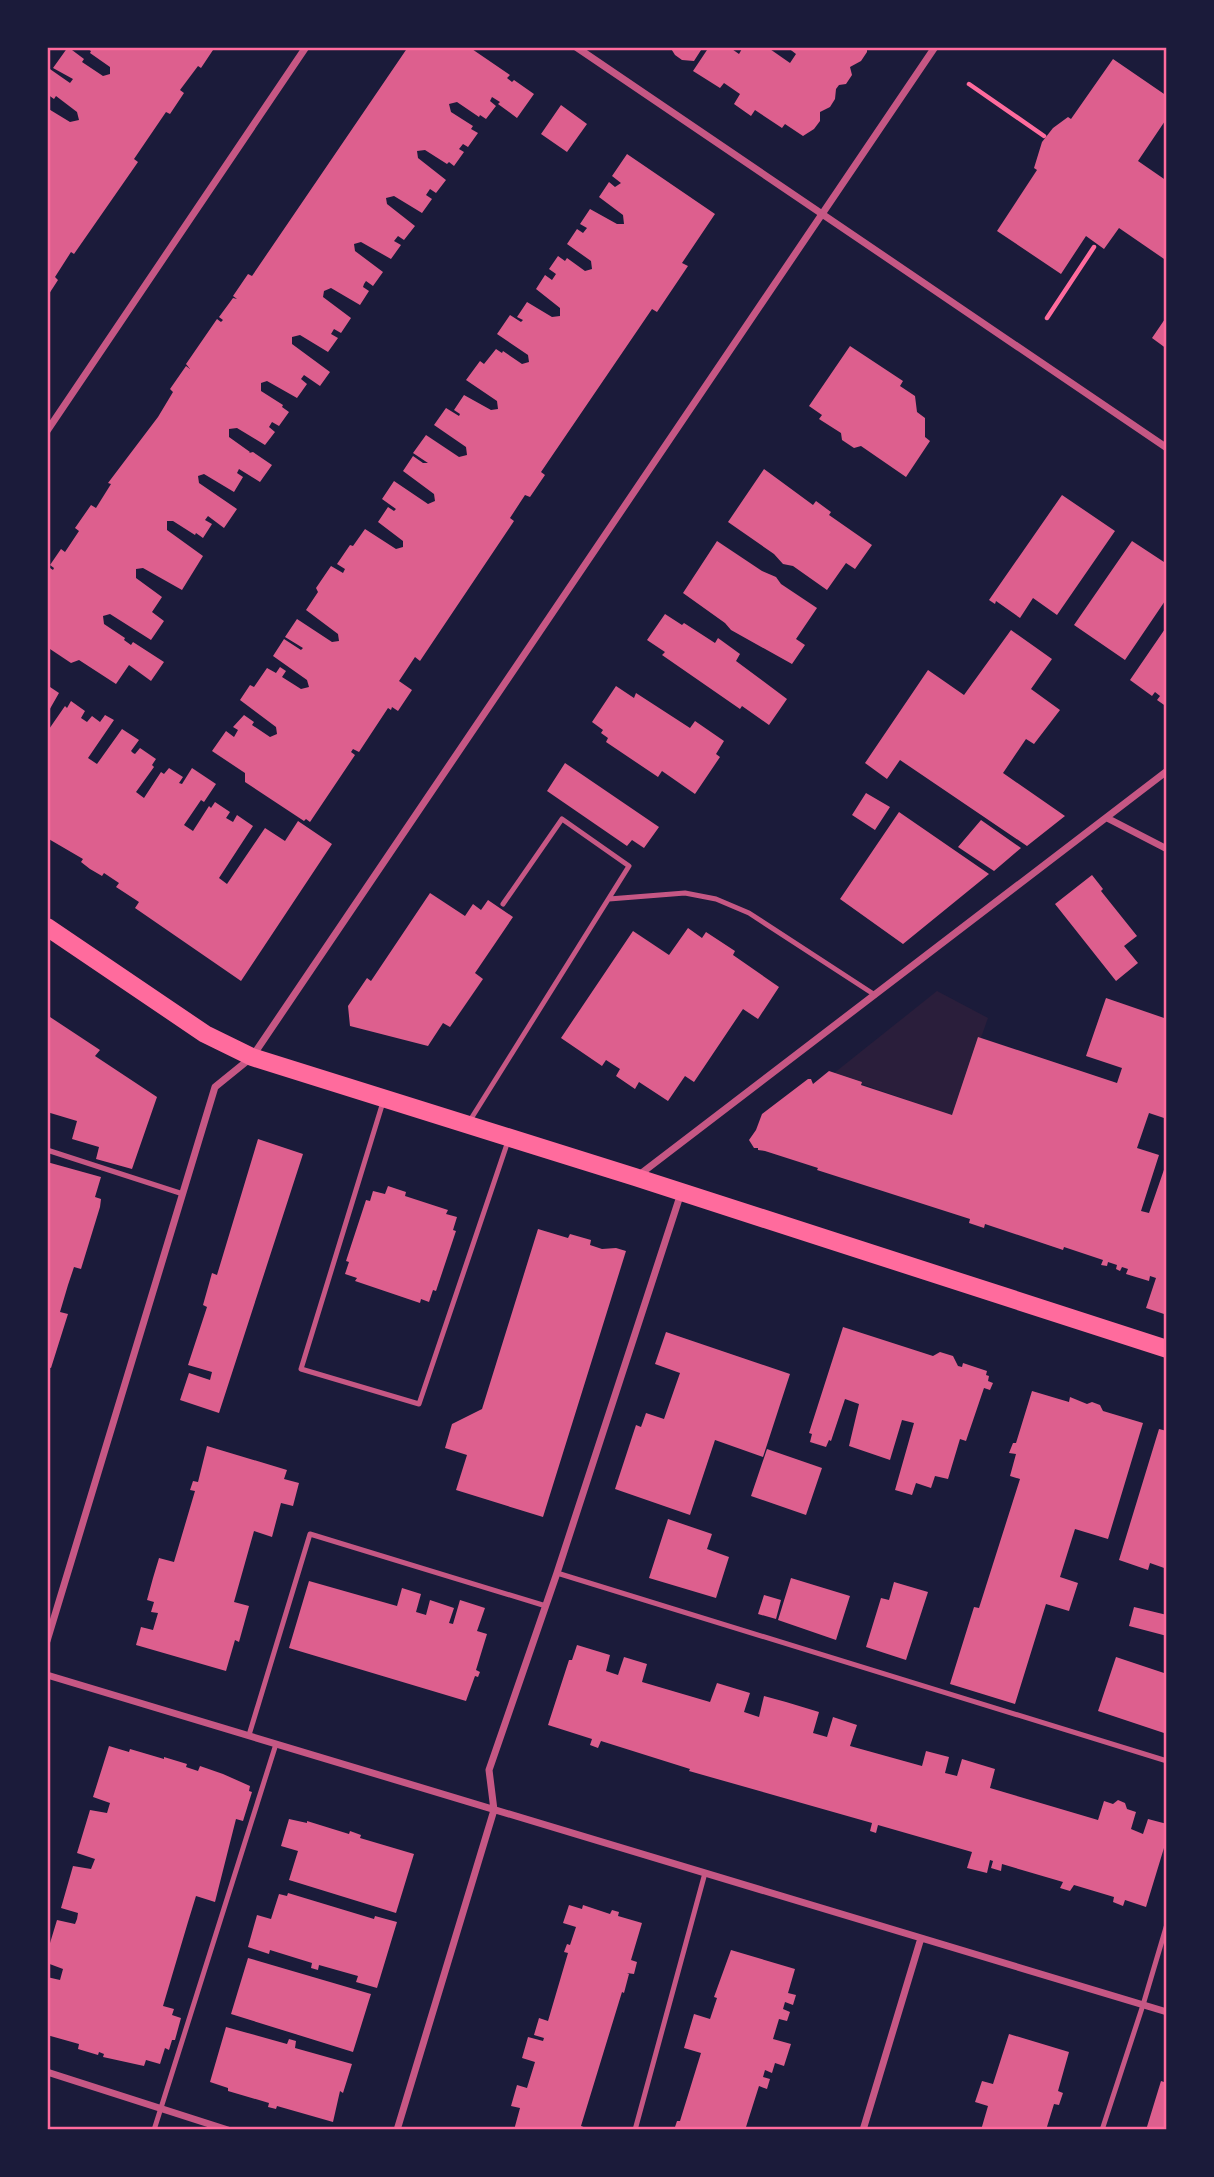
<svg xmlns="http://www.w3.org/2000/svg" width="1214" height="2177" font-family="'Exo 2',sans-serif">
	<rect width="100%" height="100%" fill="#1b1b3a"/>
	<!-- green -->
	<path fill="#2a1e3b" d="M937 991 988 1018 953 1116 833 1074Z"/>
	<!-- building -->
	<path fill="#dd5f8e" d="M68 47 84 59 82 62 103 76 110 74V67L90 53 91 51 85 47H215L201 68 198 66 180 90 184 93 170 114 166 112 134 159 138 162 74 254 71 252 55 277 58 280 47 297V108L70 122 79 120 77 112 56 96 54 99 47 94V67L70 83 73 79 53 68Z
		M408 47H469L510 75 507 78 512 82 514 80 534 94 517 118 498 104 500 102 492 97 490 101 496 106 486 119 480 115 479 117 457 102 449 104 451 112 473 126 471 129 478 133 468 147 463 144 459 149 464 152 454 166 449 162 447 164 425 150 417 151 418 158 446 180 436 193 430 189 426 195 432 199 422 213 394 196 386 198 387 204 415 226 404 240 398 236 394 241 401 245 391 259 361 242 354 244 355 251 383 272 373 286 366 281 364 284 363 287 369 291 360 305 331 288 324 291 323 297 351 318 341 333 334 329 331 334 338 338 328 352 300 335 292 337V344L330 372 320 386 304 375 301 379 307 384 297 398 267 381 261 383V391L283 405 282 407 289 412 279 426 272 422 269 427 275 432 265 445 237 428 229 429V437L250 452 249 453 253 452 272 465 260 482 239 469 237 473 243 477 234 492 204 474 198 476 199 483 237 509 224 528 208 516 205 520 212 524 203 538 196 533 195 535 173 521H167V530L203 556 182 590 143 568 136 569V578L162 597 152 612 164 621 151 640 110 614 103 616 104 624 125 638 124 640 131 645 133 642 164 662 151 681 129 665 116 684 79 660 71 663 47 647V571L50 568 53 570 54 568 50 565 61 549 65 552 79 531 75 528 91 505 96 508 111 484 108 483 158 417 173 392 170 389 186 366 190 369 186 364 217 319 221 322 223 320 219 317 233 298 237 299 233 296 248 274 252 276Z
		M670 47H703L694 61 682 60 675 55Z
		M709 47H729L739 54 743 47H767L790 63 796 54 787 47H867V52L861 61 850 67 852 75 846 84 839 85 836 89 835 99 830 107 820 112V121L814 129 803 136 785 124 782 128 755 110 751 116 734 104 740 94 724 83 720 88 693 71Z
		M1113 59 1167 96V118L1138 161 1167 181V261L1119 228 1104 249 1086 236 1061 274 997 231 1037 170 1034 168 1042 142 1053 128 1068 117 1071 119Z
		M561 105 587 124 567 152 541 134Z
		M627 154 715 214 682 263 688 266 657 312 652 309 541 472 545 475 530 497 525 495 510 518 514 521 420 661 415 657 399 681 412 690 398 711 392 707 391 710 388 708 359 752 353 749 351 752 355 755 310 822 306 819 304 821 245 782V773L212 751 226 731 234 737 238 730 233 727 244 715 254 722 252 725 270 737 277 734 276 727 240 700 250 685 254 687 267 668 276 673 280 667 286 671 282 677 301 689 309 687 307 680 273 656 284 639 301 650 303 648 285 637 297 619 332 642 339 641 338 634 306 610 318 592 316 588 331 566 343 573 345 569 337 564 350 545 353 546 365 529 396 549 403 547V541L378 522 388 507 394 511 396 509 382 499 394 481 428 504 435 501 434 494 403 471 413 456 423 463H428L413 453 426 435 459 457 467 455 466 447 434 425 446 408 459 416 460 414 454 410 464 395 491 410 498 409 497 401 466 380 480 361 484 364 496 349 502 353 503 351 522 364 529 362 528 355 497 334 510 315 521 322 523 320 517 317 527 302 552 317 560 316V308L536 289 545 275 552 280 556 274 549 269 558 256 565 261 567 258 585 271 592 269 591 261 567 244 577 229 583 233 587 228 580 224 590 209 617 224H624L623 215 599 197 609 182 615 187 621 183 612 176Z
		M1167 316V349L1152 338Z
		M850 346 903 381 900 386 915 396 917 412 925 418V437L930 441 906 477 861 446 854 448 842 440 841 433 819 419 822 415 809 406Z
		M764 469 813 505 816 501 831 512 829 515 872 545 855 569 846 563 827 590 793 566 783 564 774 554 728 522Z
		M1062 495 1115 531 1057 615 1033 598 1020 618 996 601 995 604 989 600Z
		M717 541 762 571 776 577 781 584 817 608 796 639 805 645 792 664 731 630 725 623 683 593Z
		M1132 541 1167 564V598L1125 660 1074 625Z
		M665 614 682 625 684 623 715 643 718 638 740 654 736 661 787 699 769 725 742 706 740 709 662 655 665 652 647 640Z
		M1167 626V707L1157 700 1160 696 1155 692 1152 696 1130 680Z
		M1011 630 1052 659 1031 689 1060 710 1034 744 1026 739 1003 773 1065 816 1027 846 900 760 887 779 865 763 928 670 964 695Z
		M47 685 59 693 47 714Z
		M616 686 634 698 636 693 690 728 695 721 724 741 716 754 720 757 695 794 662 771 658 777 606 742 608 738 601 733 603 730 592 722Z
		M71 701 85 711 81 718 87 722 92 716 100 722 105 715 114 720 88 758 97 764 122 729 139 740 131 751 133 753 135 754 140 748 156 759 152 765 154 767 136 792 144 798 161 772 164 774 169 768 183 777 179 783 182 784 192 768 216 784 204 802 201 800 184 825 193 831 209 806 211 808 215 802 230 812 226 818 233 822 237 815 253 826 219 878 227 884 265 828 285 841 298 821 332 844 241 981 135 908 139 902 116 887 119 883 104 873 102 876 90 869 81 862 83 859 47 838V732L65 706 67 708Z
		M565 763 659 827 644 848 632 840 627 846 547 791Z
		M866 793 890 807 875 830 852 815Z
		M899 812 989 874 903 944 840 899Z
		M981 820 1021 848 994 871 958 847Z
		M1092 875 1103 889 1101 891 1137 936 1124 946 1138 963 1116 981 1055 904Z
		M430 893 465 916 473 904 481 910 488 900 513 917 475 973 483 979 450 1027 443 1023 428 1046 350 1026 348 1006 367 978 371 981Z
		M688 928 702 938 706 932 735 951 733 955 779 987 758 1019 743 1009 694 1082 685 1076 668 1101 639 1082 635 1089 616 1076 620 1069 606 1060 602 1066 561 1038 633 931 669 955Z
		M1106 998 1167 1019V1119L1149 1113 1137 1148 1159 1155 1141 1211 1149 1213 1167 1161V1315L1146 1308 1156 1278 1150 1276 1149 1281 1126 1274 1128 1269 1122 1267 1120 1271 1116 1269 1117 1265 1108 1262 1107 1266 1101 1265 1103 1260 1064 1247 1063 1250 985 1224 984 1228 969 1223 970 1219 817 1170 818 1168 765 1151 758 1150V1148H754L749 1140 756 1130 762 1114 808 1079H811L813 1084 829 1071 862 1082 861 1085 952 1115 978 1037 1117 1083 1122 1068 1086 1056Z
		M50 1017 100 1050 95 1056 157 1097 132 1169 96 1159 99 1147 72 1139 77 1121 47 1112 49 1104 47 1103V1021Z
		M258 1139 303 1154 219 1413 180 1400 189 1373 210 1380 212 1372 188 1365 207 1307 203 1305 212 1273 217 1275Z
		M47 1162 101 1177 95 1197 101 1199 100 1207 81 1269 74 1267 68 1285 60 1312 68 1314 51 1368 47 1367Z
		M388 1186 406 1192 405 1196 448 1210 446 1214 457 1217 453 1230 456 1231 436 1291 433 1290 429 1302 421 1299 420 1303 355 1281 357 1278 345 1274 349 1262 346 1261 366 1200 370 1201 373 1191 385 1194Z
		M538 1229 568 1238 570 1234 591 1240 590 1245 602 1249 616 1248 626 1251 543 1517 456 1490 467 1455 445 1448 452 1424 482 1409Z
		M843 1327 933 1356 940 1352 953 1356 958 1366 962 1367 963 1363 987 1371 986 1375 989 1376 988 1381 993 1383 990 1390 984 1388 966 1441 960 1439 948 1479 935 1476 931 1488 916 1483 912 1495 895 1490 914 1423 902 1420 890 1460 849 1446 859 1404 845 1399 831 1441 829 1440 826 1447 810 1442 812 1434 809 1433Z
		M666 1332 790 1374 763 1457 715 1440 690 1515 615 1489 636 1425 641 1427 646 1413 664 1419 680 1373 655 1364Z
		M1032 1391 1069 1402 1070 1397 1087 1404 1092 1402 1100 1405 1103 1411 1143 1423 1108 1539 1075 1529 1060 1577 1078 1583 1069 1611 1046 1604 1015 1704 950 1684 974 1607 979 1608 1020 1479 1010 1476 1016 1454 1009 1453 1013 1443H1016Z
		M1159 1429 1167 1431V1569L1150 1563 1148 1570 1119 1560Z
		M207 1446 287 1470 284 1479 299 1483 293 1506 281 1503 272 1537 254 1531 234 1602 249 1606 239 1642 235 1640 226 1671 136 1645 141 1627 153 1630 158 1613 151 1612 154 1602 147 1600 153 1578 159 1558 174 1562 195 1491 190 1490 193 1481 198 1482Z
		M767 1449 822 1468 806 1515 751 1496Z
		M668 1519 712 1534 707 1549 729 1557 716 1598 649 1578Z
		M791 1578 850 1596 836 1640 778 1620Z
		M309 1581 397 1606 402 1588 421 1594 416 1612 426 1615 430 1600 454 1608 449 1623 453 1624 460 1600 485 1608 477 1631 487 1634 476 1670 480 1672 478 1677 475 1676 466 1701 289 1648Z
		M894 1582 928 1592 906 1660 866 1647 881 1598 889 1600Z
		M764 1595 781 1600 776 1619 758 1614Z
		M1134 1607 1167 1615V1636L1129 1626Z
		M577 1645 610 1655 606 1671 618 1675 624 1657 647 1664 642 1682 710 1702 717 1683 750 1693 744 1712 759 1717 764 1696 786 1702 819 1712 813 1733 827 1737 833 1717 857 1725 850 1746 922 1766 926 1751 949 1757 945 1773 957 1776 962 1759 995 1769 990 1788 1098 1820 1104 1801 1113 1804 1118 1800 1125 1803 1127 1809 1136 1812 1131 1829 1143 1834 1148 1819 1167 1824V1838L1146 1907 1125 1900 1123 1906 1113 1902 1114 1897 1074 1885 1070 1891 1060 1888 1063 1882 1002 1864 1001 1871 991 1868 993 1861 990 1860 987 1873 967 1868 972 1852 878 1825 876 1833 870 1831 872 1823 689 1771 690 1769 601 1741 598 1748 590 1745 592 1739 548 1725 569 1660H572Z
		M1116 1657 1167 1674V1734L1098 1711Z
		M109 1746 129 1752 130 1749 164 1759V1757L187 1764 186 1767 198 1771 200 1766 223 1774 250 1786 249 1791 252 1792 243 1821 236 1819 215 1902 196 1896 188 1922 163 2006 174 2009 172 2015 181 2018 175 2040H172L169 2050 165 2048 160 2064 146 2060 144 2066 103 2057 104 2054 99 2052 98 2055 78 2049 79 2044 47 2035V1977L60 1980 63 1969 47 1963V1953L57 1920 75 1924 77 1919 78 1913 61 1908 73 1866 91 1869 95 1859 77 1853 90 1810 107 1813 110 1803 93 1797Z
		M289 1819 307 1823V1821L349 1834 350 1831 361 1835 360 1838 414 1854 396 1913 289 1880 298 1851 281 1846Z
		M288 1893 374 1919 375 1916 397 1922 377 1988 356 1982 358 1976 319 1965 318 1970 311 1968 312 1963 270 1950 269 1954 248 1947 257 1915 271 1919 279 1894 287 1896Z
		M569 1905 582 1909 583 1905 610 1914 612 1910 619 1912 618 1916 642 1923 631 1960 637 1962 634 1974 627 1973 629 1974 624 1993 622 1992 581 2126 591 2130H514L520 2108 511 2106 517 2085 527 2088 535 2062 522 2058 528 2037 543 2041 544 2038 534 2035 539 2018 548 2021 568 1953 564 1952 567 1944 570 1945 576 1927 563 1923Z
		M731 1950 795 1969 788 1993 796 1995 793 2005 785 2002 783 2009 790 2012 787 2021 779 2019 773 2039 791 2044 784 2066 775 2063 772 2073 765 2070 763 2077 770 2079 767 2089 759 2086 746 2127 754 2130H674L677 2121H680L701 2053 684 2048 694 2014 710 2019 717 1998 714 1997Z
		M248 1958 371 1994 353 2052 231 2014Z
		M226 2027 287 2044 289 2039 296 2041 295 2048 352 2064 343 2093 340 2091 333 2122 277 2106 276 2109 268 2107 269 2103 228 2091V2088L210 2082Z
		M1009 2034 1069 2052 1058 2091 1063 2093 1059 2105 1054 2104 1046 2130H981L988 2106 975 2102 982 2081 993 2084Z
		M1161 2081 1167 2083V2130H1146Z"/>
	<g fill="none" stroke-linecap="round" stroke-linejoin="round">
		<!-- path -->
		<path stroke="#ff6b9d" stroke-width="4.5" d="M969 84 1044 136
			M1047 318 1094 247"/>
		<!-- service -->
		<path stroke="#c65784" stroke-width="5" d="M609 899 685 893 716 899 749 913 875 995
			M383 1102 301 1369 419 1404 508 1141
			M469 1122 629 866 562 819 503 904
			M47 1150 183 1194
			M557 1573 1167 1761
			M249 1735 310 1534 546 1606
			M154 2130 276 1744
			M635 2130 705 1873
			M1102 2130 1143 2005 1167 1924"/>
		<!-- minor -->
		<path stroke="#c65784" stroke-width="7" d="M576 47 1167 448
			M47 431 306 47
			M1107 818 1167 849
			M639 1175 1167 771
			M47 1641 215 1087 252 1057 935 47
			M47 1675 1167 2012
			M47 2072 228 2130
			M397 2130 494 1810 489 1770 557 1573 681 1193
			M863 2130 921 1938"/>
		<!-- primary -->
		<path stroke="#ff6b9d" stroke-width="18" d="M47 927 205 1034 252 1057 635 1177 1167 1349"/>
	</g>
	<!-- border -->
	<rect width="1214" height="2177" fill="none" stroke="#1b1b3a" stroke-width="98"/>
	<rect x="49" y="49" width="1116" height="2079" fill="none" stroke="#ff6b9d" stroke-width="2.5"/>
</svg>
